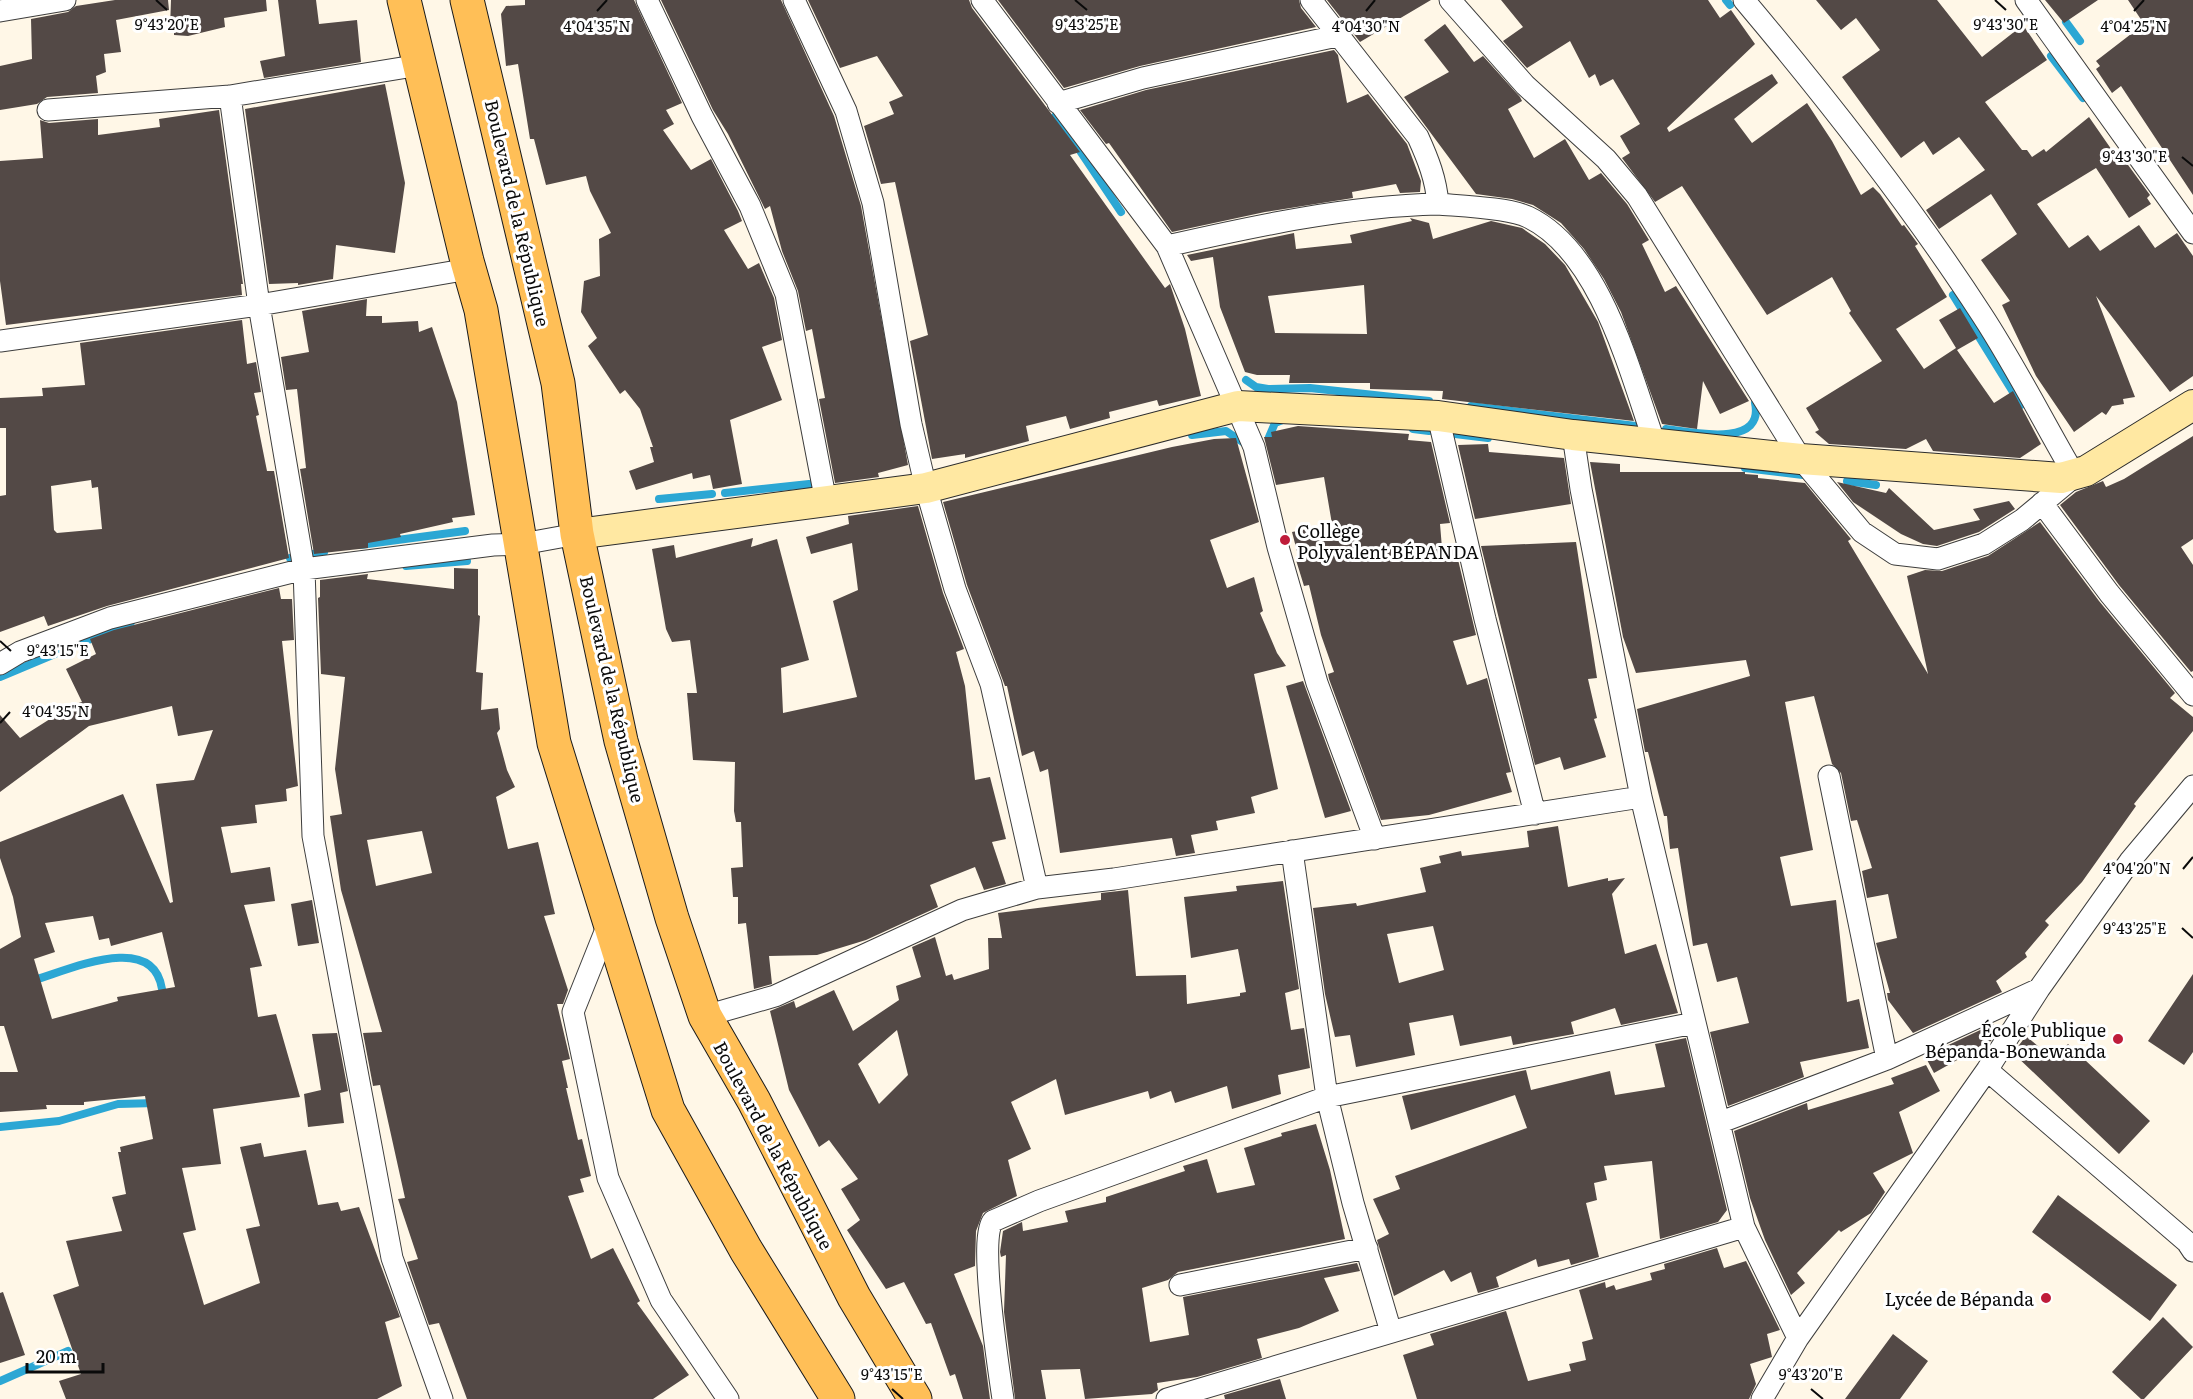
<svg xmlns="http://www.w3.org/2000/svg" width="2193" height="1399" font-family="Literata,serif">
	<rect width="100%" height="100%" fill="#fff7e7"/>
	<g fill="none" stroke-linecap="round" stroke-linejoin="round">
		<!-- stream -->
		<path stroke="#2ca7d4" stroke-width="8" d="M1726 0 1730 5
			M2066 22 2080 41
			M2051 56 2083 98
			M1056 115 1121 212
			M1953 295 2021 405
			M1246 380 1256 387 1268 389 1310 388 1429 401
			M1471 406 1636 426
			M1413 429 1429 431
			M1666 429C1689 432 1765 449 1755 403
			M1455 434 1488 438
			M1192 435 1226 431 1244 443
			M1269 437 1275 423 1285 419
			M1745 468 1811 476
			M1847 481 1876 485
			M725 493 809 484
			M659 499 712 494
			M360 545 465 531
			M290 558 324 552
			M406 566 467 561
			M0 677 131 622
			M31 981C65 972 153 929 162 989
			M0 1127 59 1121 118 1104 156 1103
			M0 1381 68 1351"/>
	</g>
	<!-- building -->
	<path fill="#534946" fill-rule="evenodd" d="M115 0H168L169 10 116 20 121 52 104 54 106 72 96 76 98 93 47 97 37 104 0 110V66L32 59 31 19 68 12 76 6Z
		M171 0H266L267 11 224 18 225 27 188 36 174 35V28H170Z
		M278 0H316L319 24 357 20 361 62 264 78 260 61 285 56Z
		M525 0H634L682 103 666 110 674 124 663 130 691 170 711 159 738 211 742 221 724 230 748 269 759 263 774 298 782 340 762 347 782 400 730 420 742 484 713 489 710 475 693 479 692 473 636 490 629 471 654 462 650 447H653L640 409 625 390 620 394 588 346 597 338 581 312 584 281 600 276 599 239 611 233 590 191 586 176 546 185 534 139H530L518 64 506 66 501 14 506 6 525 5Z
		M661 0H781L834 116 861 206 908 465 878 473 879 477 835 483 819 399 825 398 812 329 806 331 798 291 782 251 770 206 765 209 728 134 713 110Z
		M808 0H969L972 8 1080 152 1070 155 1165 288 1170 284 1185 329 1201 396 1159 406 1157 400 1109 412 1110 418 1070 429 1066 416 1026 426 1029 441 965 458V454L932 459 910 341 928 335 895 182 881 184 864 126 894 114 889 102 903 96 877 56 840 68Z
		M998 0H1299L1301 8 1316 27 1140 66 1064 88Z
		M1327 0H1431L1360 42Z
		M1501 0H1708L1720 18 1731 10 1755 44 1667 128 1669 132 1772 74 1778 83 1734 119 1752 143 1807 103 1832 141 1861 195 1873 187 1880 194 1902 226 1904 225 1918 244 1915 246 1947 297 1896 329 1924 369 1956 348 1939 320 1960 308 1978 338 1957 350 1994 403 2013 391 2041 444 2020 458 1933 451 1926 439 1906 449 1829 444 1815 432 1819 430 1806 408 1882 361 1849 313 1851 311 1832 277 1767 315 1682 186 1655 202 1622 158 1630 153 1620 136 1640 124 1613 79 1600 86 1595 74 1589 78 1570 41 1527 68 1503 41 1523 27Z
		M1816 0H1937L1982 57 2023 25 2047 60 1985 102 2022 150H2027L2032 157 2044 149 2046 152 2089 117 2116 156 2120 154 2150 195 2147 198 2151 204 2129 218 2096 168 2037 204 2069 248 2088 235 2100 251 2139 225 2155 248 2177 233 2193 256V376L2170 392 2096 296 2135 397 2123 399 2124 404 2112 406 2106 415 2102 412 2074 432 2036 376 2002 305 2010 301 1981 260 2017 234 1991 194 1939 229 1926 210 1985 170 1959 137 1933 155 1924 141 1901 158 1842 77 1880 50 1856 18 1841 30Z
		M2045 0H2098L2064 23Z
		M2128 0H2193V195L2121 86 2112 93 2096 69 2100 66 2096 61 2144 24Z
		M1445 24 1474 62 1483 56 1520 97 1522 101 1508 109 1534 158 1565 139 1589 180 1601 173 1627 204 1649 240 1642 244 1665 292 1676 286 1749 401 1720 414 1703 381 1697 429 1662 424 1621 312 1604 279 1584 249 1561 223 1533 205 1512 199 1476 194 1404 97 1449 72 1424 40Z
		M1334 50 1338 55 1347 103 1368 94 1407 144 1421 181 1420 192 1400 193 1396 184 1352 192 1353 198 1265 212 1172 232 1109 143 1106 144 1080 110 1146 90Z
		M385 84 405 183 395 253 336 245 333 279 298 285V283L269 284 245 109Z
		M219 110 243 284H241L242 295 6 325 0 281V161L43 158 40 120 49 123 98 119V135L160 127 159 119Z
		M1410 218 1429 223 1433 239 1491 221 1522 228 1545 244 1565 265 1598 322 1634 421 1442 399 1443 391 1370 389V383H1289L1290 375H1257L1245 372 1220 307 1213 257 1191 261 1187 255 1294 233 1296 249 1352 243 1350 235 1412 221ZM1364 285 1367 334 1275 333 1268 296Z
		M367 299 366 316H382V323L418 321 419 332 432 327 457 402 475 515 452 518 453 522 400 534 401 537 368 543V548L314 554 300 469 306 468 297 389 286 390 281 357 309 352 302 311Z
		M242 320 247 364 256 362 261 392 254 393 259 415 256 416 267 471H274L289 558 107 606 48 626 44 616 0 632V496L6 495V428H0V398L43 396 42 388 85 385 80 343ZM91 480 92 488 98 487 102 529 57 533 54 530 51 486Z
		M1298 426 1409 434 1408 440 1431 442 1450 523 1440 524 1442 548 1455 547 1476 635 1453 641 1467 685 1487 678 1511 772 1506 773 1512 792 1429 815 1381 820 1329 679 1328 674 1334 672 1321 635 1309 585 1304 586 1296 560 1299 559 1292 532 1332 524 1324 477 1276 485 1264 437H1272L1271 432Z
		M2193 436V539L2181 547 2193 565V671L2191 672 2119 585 2060 505 2076 492 2103 481 2106 487 2124 479Z
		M1236 438 1259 522 1210 540 1227 588 1254 577 1263 611 1260 613 1277 653 1286 666 1254 674 1278 789 1251 797 1255 813 1216 821 1218 830 1191 835 1195 853 1176 856 1172 838 1060 853 1048 769 1040 772 1034 751 1022 756 1007 686H1005L967 585 943 502 1172 447 1214 439Z
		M1488 444 1489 452 1564 458 1571 504 1475 519 1458 445Z
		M1590 462 1620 464V472H1745V474L1758 475V478L1805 483 1851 539 1848 541 1928 674 1907 576 1925 570 1942 571 1988 556 2040 522 2099 601 2175 693 2170 698 2193 717V731L2134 804 2136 806 2082 882 2045 921 2049 925 2025 953 2027 957 1996 981 2002 992 1913 1033 1888 1000 1887 993H1890L1876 943 1897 938 1888 894 1867 898 1862 871 1872 868 1857 820 1851 821 1841 773 1832 764 1814 696 1785 702 1813 850 1780 857 1791 906 1836 900 1847 1002 1859 999 1869 1048 1800 1062 1804 1077 1728 1106 1710 1032 1749 1023 1737 977 1717 982 1707 943 1693 946 1678 848 1670 849 1667 816H1664L1648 752H1645L1637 709 1750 676 1746 660 1636 673 1623 637Z
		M1837 482 1886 493 1889 488 1934 530 1980 520 1973 509 2009 501 2015 509 1979 532 1937 546 1923 544 1901 534 1853 502Z
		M918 506 943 593 964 649 956 652 965 686 975 780 990 777 1006 839 992 842 1006 884 984 890 975 867 930 885 938 907 866 940 817 955 769 956 772 984 754 989 746 923 738 924V897H733L731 868 743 867 741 822H736L734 811 735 762 693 760 687 693H697L690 640 672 642 666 629 652 549 674 545 676 558 753 538 751 547 777 539 809 660 781 668 783 713 857 697 833 601 858 590 852 543 811 554 806 537 849 524 848 516Z
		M1576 542 1597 678 1588 679 1597 718 1594 719 1606 757 1564 770 1560 757 1535 765 1481 546Z
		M454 568 478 569V615L480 616 476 672 483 673 481 710 498 708 500 729 497 733 507 770 515 787 496 797 508 849 538 842 555 914 544 916 568 990 563 1004H557L570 1059 562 1061 568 1088H566L578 1140 582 1139 591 1176 580 1179 584 1192 568 1196 591 1259 613 1248 640 1301 637 1303 689 1375 653 1399H467L439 1323 429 1325 407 1262 418 1259 398 1199 405 1198 380 1085 373 1086 363 1033 382 1032 341 890 330 816 342 814 335 769 345 677 321 674 318 598 320 597V580L368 574 367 579 454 589ZM422 831 432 873 376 886 367 840Z
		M279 588 281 599H292L294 640 282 641 298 786 286 789 287 801 255 805 257 823 221 827 231 873 270 867 275 901 244 905 262 966 250 968 258 1017 276 1014 300 1097 213 1109 221 1164 182 1168 196 1230 183 1233 204 1305 260 1283 246 1229 260 1226 240 1147 261 1143 264 1157 306 1150 318 1205 338 1202 341 1211 359 1207 400 1317 385 1322 402 1386 377 1399H66L59 1381 81 1374 53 1295 79 1286 66 1241 122 1231 112 1197 126 1194 118 1152H121L120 1147 153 1139 145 1096 84 1102V1105H46L47 1109 0 1112V1072H18L4 1026H0V949L21 937 13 897 0 858V842L123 794 170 903 173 902 156 784 194 780 213 730 178 736 172 706 89 726 0 792V715L20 738 72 705 82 702 66 669 96 654 90 639 114 630ZM93 916 99 940 109 938 111 946 162 932 175 987 117 997 118 1001 52 1019 34 959 55 952 45 923Z
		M1303 681 1351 811 1325 818 1286 686Z
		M1558 826 1568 887 1608 878V881L1625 878 1612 894 1625 954 1656 944 1678 1013 1621 1025 1615 1008 1571 1022 1574 1034 1513 1045 1511 1036 1460 1046 1453 1015 1409 1023 1415 1055 1356 1067 1350 1035 1335 1037 1325 994 1313 908 1356 903 1357 906 1426 892 1420 868 1441 863 1439 856 1461 851 1462 856 1529 847 1527 831ZM1433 926 1444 970 1399 983 1387 934Z
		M1283 881 1299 989 1285 993 1291 1030 1304 1028 1310 1068 1278 1075 1281 1094 1232 1109 1227 1086 1175 1103 1171 1091 1150 1099 1148 1091 1065 1115 1056 1079 1011 1102 1031 1149 1008 1160 1017 1196 983 1213 976 1231 975 1266 954 1274 983 1346 990 1399H963L955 1374 950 1376 931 1323 926 1324 904 1282 886 1289 847 1230 860 1220 841 1189 858 1179 829 1140 819 1147 789 1090 770 1011 794 1001 796 1008 834 990 853 1031 899 1000 896 986 921 977 912 947 935 937 946 976 952 974 954 980 989 969 988 938H1002L998 913 1101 900V893L1128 890 1136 976 1186 975 1187 1004 1240 996V993L1246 992 1238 949 1191 958 1184 897 1237 891 1236 886ZM897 1030 908 1075 879 1104 858 1064Z
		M312 900 319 943 298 946 291 904Z
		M2193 974V1052L2184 1065 2148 1041Z
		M1993 1024 1997 1031 1991 1041 1934 1073 1925 1056Z
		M337 1033 348 1091 340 1093 344 1123 308 1127 304 1094 321 1090 312 1034Z
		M2026 1036 2053 1059 2068 1044 2150 1121 2119 1154 2013 1053Z
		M1686 1038 1727 1210 1718 1222 1660 1239 1652 1161 1604 1166 1607 1180 1594 1183 1597 1200 1586 1203 1599 1257 1571 1265 1569 1259 1538 1267 1536 1259 1496 1277 1499 1287 1478 1293 1471 1272 1451 1282 1444 1270 1394 1296 1377 1240 1389 1234 1373 1199 1400 1189 1395 1176 1527 1128 1515 1095 1411 1130 1402 1096 1526 1070 1531 1090 1610 1071 1615 1095 1665 1087 1655 1044Z
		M1926 1065 1940 1091 1899 1112 1913 1153 1873 1173 1885 1192 1871 1213 1841 1232 1839 1230 1797 1273 1805 1283 1791 1295 1765 1240 1750 1198 1734 1131 1807 1103 1808 1110 1894 1084 1891 1078Z
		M1316 1124 1330 1170 1345 1239 1178 1272 1168 1280 1142 1288 1150 1342 1189 1335 1183 1297 1357 1263 1360 1271 1324 1278 1339 1311 1299 1328 1257 1339 1262 1358 1197 1377 1157 1383 1158 1390 1152 1394 1085 1399 1080 1369 1041 1370 1046 1399H1015L1004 1312 1006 1255 1001 1257 1000 1252 1003 1231 1022 1222 1023 1231 1068 1222 1065 1211 1106 1202V1197L1185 1171 1183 1166 1207 1159 1217 1193 1255 1185 1244 1148 1282 1136 1281 1133Z
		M2058 1195 2177 1285 2150 1321 2032 1232Z
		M1717 1248 1724 1268 1746 1261 1780 1330 1767 1334 1772 1357 1750 1364 1756 1384 1749 1399H1417L1403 1355 1434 1345 1430 1334 1506 1311 1528 1381 1571 1371 1569 1364 1586 1360 1582 1342 1593 1339 1579 1290 1605 1282 1606 1288 1614 1285 1616 1290 1652 1280 1650 1273 1665 1269 1664 1264Z
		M3 1292 25 1355 0 1363V1293Z
		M2163 1317 2193 1347 2144 1399H2141L2112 1372Z
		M1893 1334 1928 1361 1900 1399H1845Z
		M1280 1379 1286 1399H1225L1224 1395Z"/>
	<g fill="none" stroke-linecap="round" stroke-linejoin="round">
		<defs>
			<path id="street" d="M647 0 702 116 750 206 786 294 826 502
				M794 0 846 111 873 203 911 424 926 488 955 589 991 684 1037 888
				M982 0 1167 246 1254 447 1278 547 1317 683 1375 839
				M1450 0 1525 85 1606 159 1637 196 1801 459 1862 532 1895 554 1938 559 1984 544 2022 520 2075 476C2044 423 2016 367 1982 315 1910 204 1829 101 1744 0
				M2026 0 2193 233
				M0 11 65 0
				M230 96 259 305 304 569 313 836 392 1258 442 1399
				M1058 103 1143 78 1337 36
				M48 110 230 96 420 65
				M1438 204C1460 206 1510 208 1528 217 1601 252 1630 373 1655 444
				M1167 246C1255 226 1347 206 1438 204 1436 179 1428 159 1418 137L1311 0
				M0 341 259 305 469 269
				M1438 416 1485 619 1535 814
				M2042 503 2109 593 2193 695
				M0 664 20 652 110 618 304 569 493 545 522 544 577 534
				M1829 776 1887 1059
				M1292 851 1327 1097 1353 1203 1391 1332
				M609 922 573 1012 608 1178 661 1300 728 1399
				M705 1016 775 996 962 910 1037 888 1114 879 1641 797
				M1987 1070 2187 1242 2193 1251
				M1721 1122 1887 1059 2039 989
				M1744 1227 1798 1338
				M1180 1285 1367 1248
				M1003 1399C999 1372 978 1236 993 1221L1039 1201 1327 1097 1694 1023
				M1167 1399 1744 1227 1641 797 1581 489 1573 435
				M1762 1399 1798 1338 1987 1070 2039 989 2130 861 2193 786"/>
			<path id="secondary" d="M577 534 926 488 1238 406 1438 416 1573 435 1801 459 2061 478 2086 471 2193 405"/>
			<path id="primary" d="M404 0 467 261 481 310 554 743 668 1110 746 1250 838 1399
				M467 0 558 383 577 534 621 741 672 918 705 1016 754 1101 854 1297 915 1399"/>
		</defs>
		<!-- street casing -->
		<use href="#street" stroke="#3d3d3d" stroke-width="23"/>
		<!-- secondary casing -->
		<use href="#secondary" stroke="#2c2c2c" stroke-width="32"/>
		<!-- primary casing -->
		<use href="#primary" stroke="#1b1b1b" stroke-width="35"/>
		<!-- street -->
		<use href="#street" stroke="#fff" stroke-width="21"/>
		<!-- secondary -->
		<use href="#secondary" stroke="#ffe8a2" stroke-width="30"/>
		<!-- primary -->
		<use href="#primary" stroke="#ffbf57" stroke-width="33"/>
	</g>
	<!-- ticks -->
	<path fill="none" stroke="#0a0a0a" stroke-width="2" d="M156 0 167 10M1075 0 1087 10M1995 0 2006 10M597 11 607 0M1366 11 1375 0M2134 11 2144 0M2182 157 2193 166M0 641 11 651M0 723 10 712M2183 869 2193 857M2182 928 2193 938M892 1389 903 1399M1811 1389 1823 1399"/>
	<!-- markers -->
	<g fill="#bf1c3a" stroke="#fff" stroke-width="2">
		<circle cx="1285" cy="540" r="6"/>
		<circle cx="2118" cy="1039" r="6"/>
		<circle cx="2046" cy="1298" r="6"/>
	</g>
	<g text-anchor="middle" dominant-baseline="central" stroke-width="6" stroke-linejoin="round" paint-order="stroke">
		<!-- street labels -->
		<g font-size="18" fill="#0a0a0a" stroke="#fff">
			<text transform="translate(518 213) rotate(77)">Boulevard de la République</text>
			<text transform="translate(613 689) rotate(77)">Boulevard de la République</text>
			<text transform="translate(774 1145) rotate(62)">Boulevard de la République</text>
		</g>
		<!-- poi labels -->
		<g font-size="18" fill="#0a0a0a" stroke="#fff" text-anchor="end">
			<text x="1297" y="530" text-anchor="start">Collège<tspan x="1297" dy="21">Polyvalent BÉPANDA</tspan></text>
			<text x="2106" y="1029">École Publique<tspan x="2106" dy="21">Bépanda-Bonewanda</tspan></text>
			<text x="2034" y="1298">Lycée de Bépanda</text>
		</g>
	</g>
	<g font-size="15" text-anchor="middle" fill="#0a0a0a" stroke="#fff" stroke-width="6" stroke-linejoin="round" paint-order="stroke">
		<text x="2006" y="30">9°43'30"E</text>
		<text x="167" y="30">9°43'20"E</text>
		<text x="1087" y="30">9°43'25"E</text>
		<text x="597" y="32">4°04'35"N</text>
		<text x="1366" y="32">4°04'30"N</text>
		<text x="2134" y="32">4°04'25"N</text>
		<text x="2135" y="162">9°43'30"E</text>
		<text x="58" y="656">9°43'15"E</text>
		<text x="56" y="717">4°04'35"N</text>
		<text x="2137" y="874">4°04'20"N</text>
		<text x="2135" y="934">9°43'25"E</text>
		<text x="892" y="1380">9°43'15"E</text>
		<text x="1811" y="1380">9°43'20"E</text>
	</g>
	<!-- scale -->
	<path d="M27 1363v9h76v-9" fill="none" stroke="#0a0a0a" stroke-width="3"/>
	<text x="36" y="1363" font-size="18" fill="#0a0a0a" stroke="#ffffff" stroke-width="4.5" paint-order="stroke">20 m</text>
</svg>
